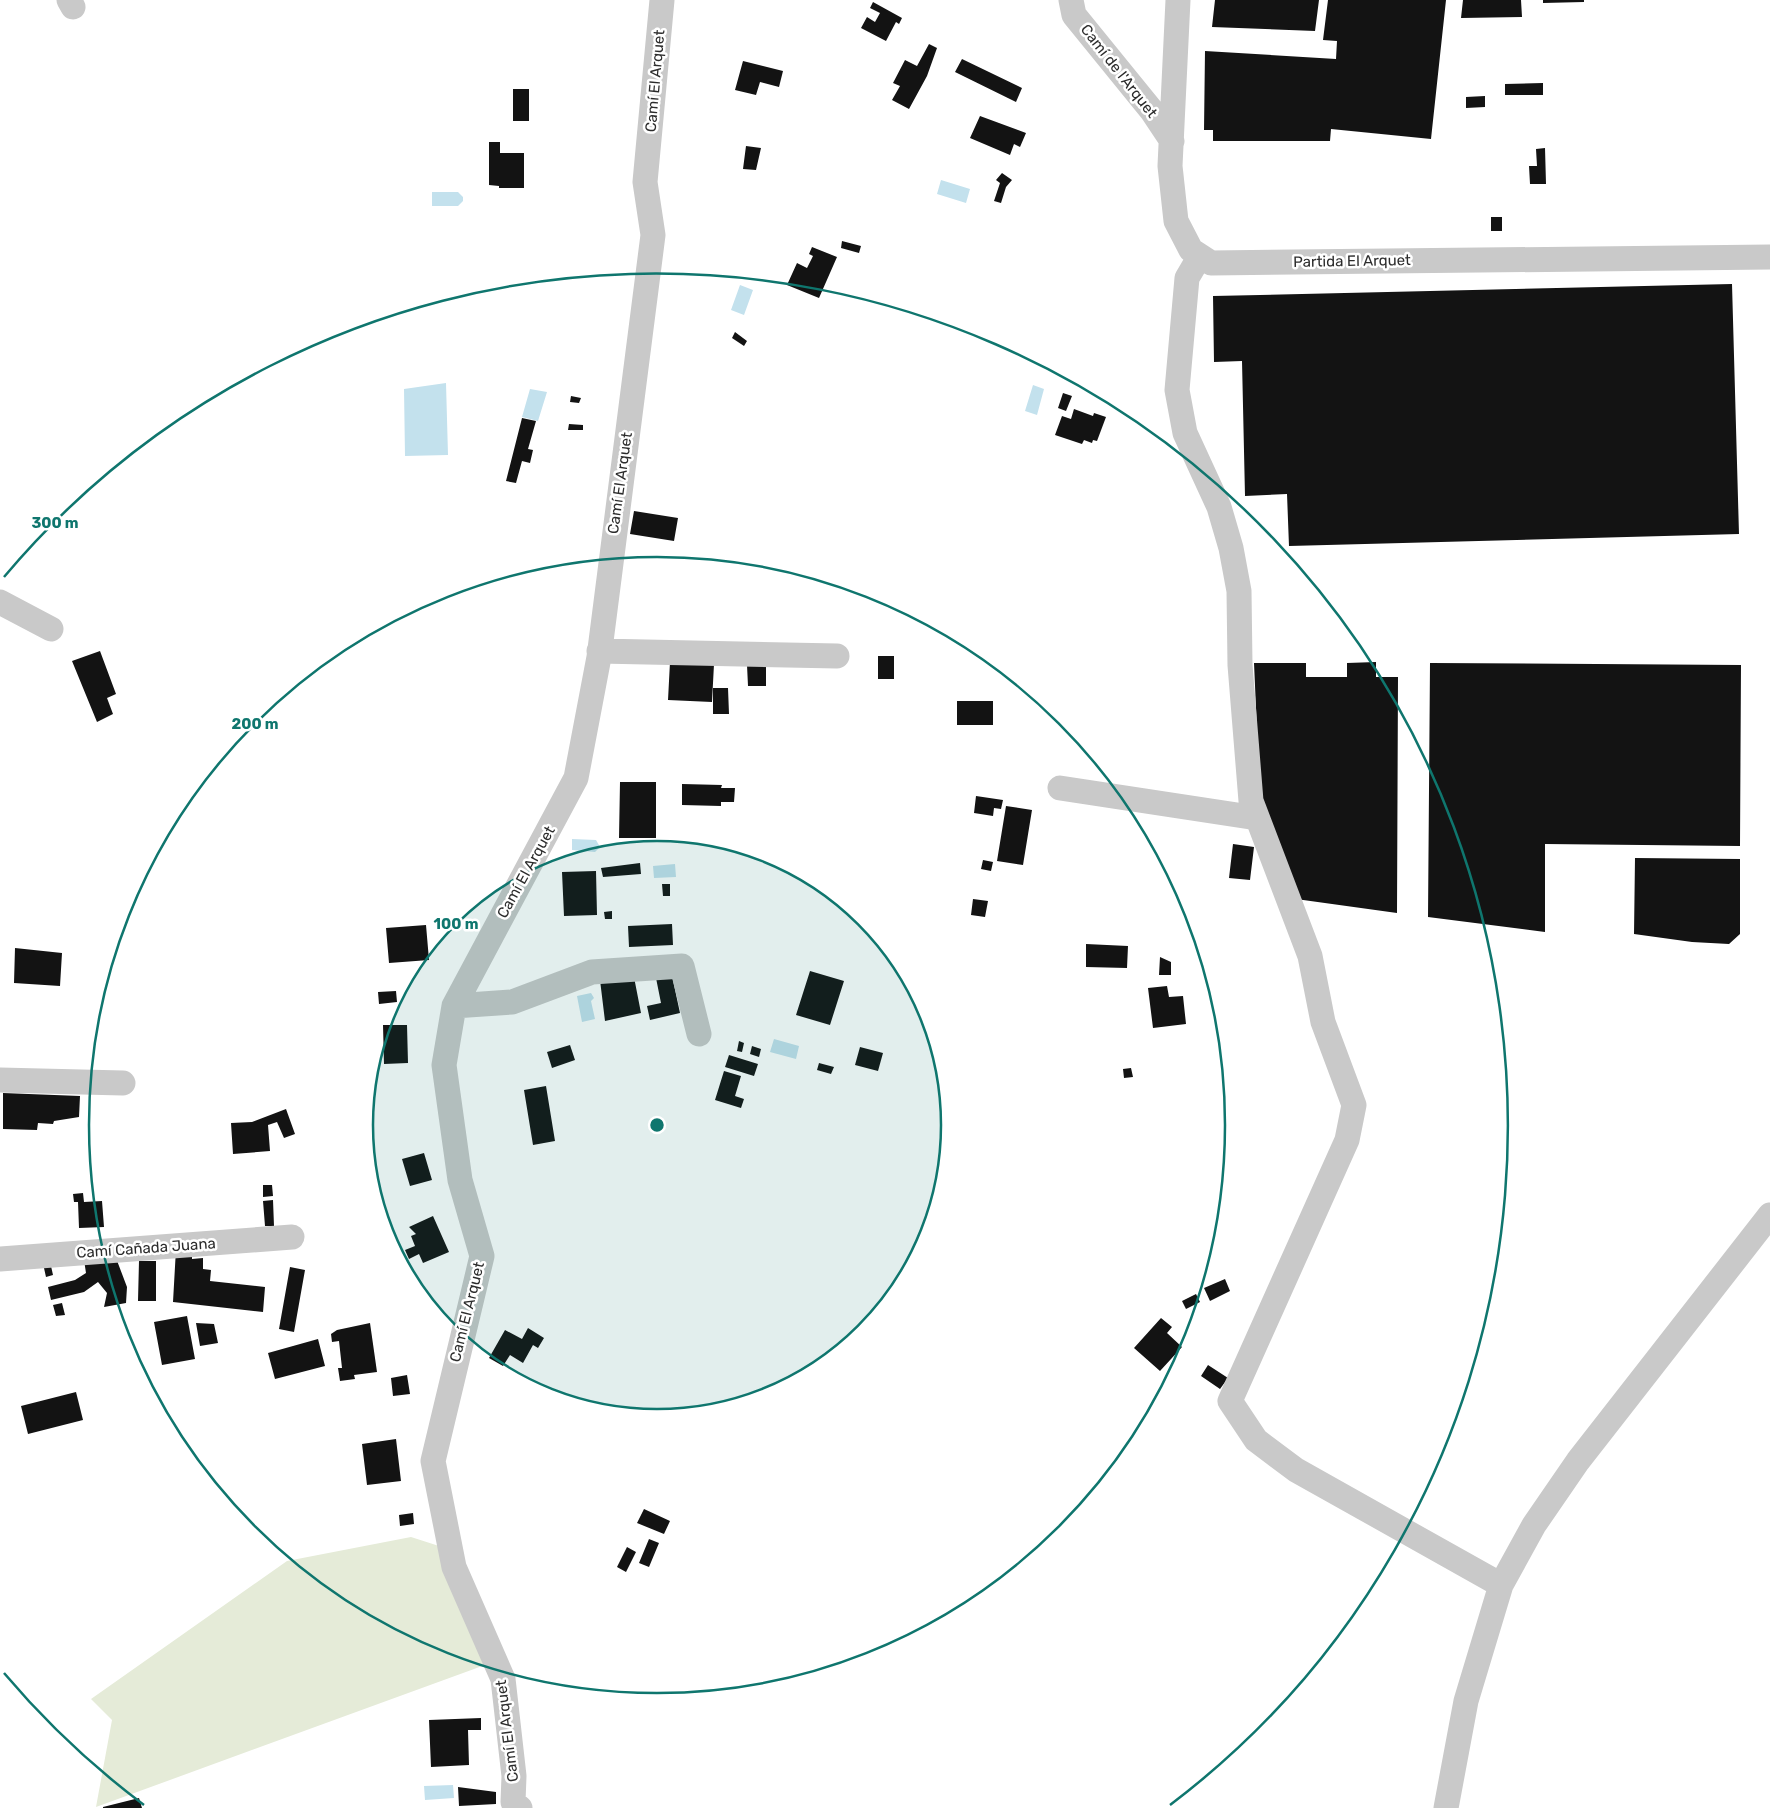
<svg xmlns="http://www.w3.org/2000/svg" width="1770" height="1808" font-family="Rubik,sans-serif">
	<rect width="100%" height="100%" fill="#fff"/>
	<!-- green -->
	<path fill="#e5ebd8" d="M411 1537 439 1546 485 1665 96 1807 112 1720 91 1699 287 1561Z"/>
	<!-- water -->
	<path fill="#c3e1ed" d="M941 180 970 189 966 203 937 194Z
		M432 192H458L463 197V201L458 206H432Z
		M740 285 753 290 744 315 731 310Z
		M446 383 448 455 405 456 404 389Z
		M1033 385 1044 389 1037 415 1025 411Z
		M530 389 547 392 538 421 522 417Z
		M572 839 596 840 600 847 595 852 572 850Z
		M675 864 676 877 654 878 653 866Z
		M591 993 594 998 591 1001 595 1019 582 1022 577 996Z
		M774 1039 799 1046 796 1059 770 1052Z
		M453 1785 454 1798 425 1800 424 1786Z"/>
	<!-- building -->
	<path fill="#131313" d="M1215 0H1319L1315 31 1212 27Z
		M1328 0H1446L1431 139 1331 129 1330 141H1213V130H1204L1205 51 1336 59 1337 41 1323 40Z
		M1463 0H1521L1522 17 1461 18Z
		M1543 0H1584V2L1543 3Z
		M873 2 902 18 899 24 896 22 886 41 861 28 867 17 875 22 880 13 870 8Z
		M929 44 937 48 927 76 909 109 892 100 900 86 893 83 905 60 917 66Z
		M962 59 1022 88 1016 102 955 72Z
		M743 61 783 71 779 87 760 82 756 95 735 90Z
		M1543 83V95H1505V84Z
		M513 89H529V121H513Z
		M1485 96V107L1466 108V97Z
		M980 116 1026 133 1020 147 1014 144 1010 155 970 138Z
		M489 142H500V153H524V188H499V186L489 185Z
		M746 146 761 148 756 170 743 169Z
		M1545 148 1546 184H1530L1529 166H1537L1536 149Z
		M1002 173 1012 180 1006 187 1001 203 994 201 1000 183 996 180Z
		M1491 217H1502V231H1491Z
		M842 241 861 246 859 253 841 248Z
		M812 247 837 257 819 298 787 285 797 263 807 268 813 256 809 254Z
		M1732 284 1739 534 1289 546 1287 494 1245 496 1242 361 1214 362 1213 296Z
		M735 332 747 341 744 346 732 338Z
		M1063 393 1072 396 1066 411 1058 408Z
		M571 396 581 398 579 403 570 402Z
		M1074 409 1093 416 1094 413 1106 417 1097 441 1093 440 1092 443 1084 440 1082 444 1055 435 1062 416 1071 419Z
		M522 418 536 421 528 449 533 450 530 463 522 461 516 483 506 481Z
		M569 424 583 425V430H568Z
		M634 511 678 518 674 541 630 534Z
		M100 651 116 694 107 698 113 714 97 722 72 661Z
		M878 656H894V679H878Z
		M670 662 714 664 712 702 668 700Z
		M1376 662V677H1398L1397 913 1296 899 1260 799 1254 663H1306V677H1347V663Z
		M1430 663 1741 665 1740 846 1545 844V932L1428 917Z
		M766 664V686H748L747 665Z
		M713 688H728L729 714H713Z
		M957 701H993V725H957Z
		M620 782H656V838H619Z
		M682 784 722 785 721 788H735L734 802H721V806L682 805Z
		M976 796 1003 800 1001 809 994 808 993 816 974 813Z
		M1006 806 1032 810 1023 865 997 861Z
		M1233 844 1254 847 1250 880 1229 878Z
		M1635 858 1740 859V934L1729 944 1692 942 1634 934Z
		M983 860 993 862 991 871 981 869Z
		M640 863 641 874 603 877 601 868Z
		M596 871 597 915 564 916 562 872Z
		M662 884H670V896H663Z
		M973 899 988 901 985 917 971 915Z
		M612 911V919H605L604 912Z
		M672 924 673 945 629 947 628 926Z
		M426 925 429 960 389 963 386 928Z
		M1086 944 1128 946 1127 968 1086 967Z
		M15 948 62 953 60 986 14 983Z
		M1160 957 1171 962V975H1159Z
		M671 971 680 1013 650 1020 647 1006 661 1003 656 978Z
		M810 971 844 981 830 1025 796 1015Z
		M633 972 641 1013 605 1021 600 980Z
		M1167 986 1169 997 1183 996 1186 1024 1153 1028 1148 988Z
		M396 991 397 1002 379 1004 378 992Z
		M383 1025H407L408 1063 384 1064Z
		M739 1041 744 1043 742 1052 737 1051Z
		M570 1045 575 1060 552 1068 547 1052Z
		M752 1046 761 1049 759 1057 750 1054Z
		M860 1047 883 1053 878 1071 855 1065Z
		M729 1055 758 1064 754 1076 725 1067Z
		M819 1063 834 1067 831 1074 817 1070Z
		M1131 1068 1133 1077 1124 1078 1123 1069Z
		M724 1071 741 1076 735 1096 744 1099 741 1108 715 1100Z
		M546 1086 555 1141 533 1145 524 1090Z
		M3 1093 80 1096 79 1117 54 1121 53 1124 38 1123 37 1130 3 1129Z
		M286 1109 295 1134 284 1138 277 1122 268 1125 270 1151 233 1154 231 1123 252 1122Z
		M424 1153 432 1180 410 1186 402 1159Z
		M263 1185H272L273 1196 263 1197Z
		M83 1193 84 1202 102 1201 104 1227 79 1228 78 1202H74L73 1194Z
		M273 1200 274 1226H265L263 1201Z
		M433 1216 449 1252 423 1263 419 1254 409 1259 405 1250 415 1246 411 1236 416 1234 409 1227Z
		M176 1249H192V1259L203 1258V1269L211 1270 210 1281 265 1287 263 1312 173 1302Z
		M116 1258 127 1287 126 1303 104 1307 107 1293 98 1282 84 1292 51 1300 48 1287 75 1280 86 1273 84 1260Z
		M139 1261H156V1301H138Z
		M51 1266 53 1275 46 1277 44 1268Z
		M290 1267 305 1270 294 1332 279 1329Z
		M1225 1279 1230 1291 1210 1301 1204 1288Z
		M1196 1294 1200 1302 1186 1309 1182 1301Z
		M62 1303 65 1315 56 1316 53 1305Z
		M187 1316 195 1359 162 1365 154 1322Z
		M1161 1318 1172 1327 1167 1333 1182 1347 1160 1371 1134 1348Z
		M196 1323 214 1324 218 1343 200 1346Z
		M370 1323 377 1372 354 1375 355 1379 340 1381 338 1368H342L339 1341 332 1342 331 1334 337 1330Z
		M528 1328 544 1338 538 1348 533 1345 523 1363 510 1355 503 1366 489 1358 505 1330 522 1339Z
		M318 1339 325 1366 275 1379 268 1353Z
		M1208 1365 1228 1378 1220 1389 1201 1376Z
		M407 1375 410 1394 393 1396 391 1378Z
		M76 1392 83 1420 28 1434 21 1406Z
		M396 1439 401 1481 367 1485 362 1444Z
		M644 1509 670 1521 664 1534 637 1523Z
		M413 1513 414 1524 400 1526 399 1515Z
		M649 1539 659 1543 649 1567 639 1563Z
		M627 1547 636 1552 626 1572 617 1567Z
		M481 1718V1730H468L469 1765 431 1767 429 1720Z
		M458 1787 496 1792V1804L459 1806Z
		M139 1798 142 1808H103V1807Z"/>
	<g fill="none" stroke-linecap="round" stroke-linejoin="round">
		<!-- minor -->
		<path stroke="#c9c9c9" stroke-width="25" d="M69 0 73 7
			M1071 0 1074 15 1152 111 1172 141
			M1178 0 1170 166 1176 221 1191 250 1211 263 1770 257
			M1200 256 1187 278 1177 390 1185 433 1219 507 1231 548 1239 591 1240 665 1251 801 1310 956 1323 1022 1354 1105 1347 1140 1230 1401 1256 1440 1296 1470 1501 1585
			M0 602 51 629
			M599 651 837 656
			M1060 788 1257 818
			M454 1006 512 1002 592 972 682 966 699 1034
			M0 1080 123 1083
			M0 1259 292 1237
			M520 1808 513 1802 514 1776 503 1679 454 1567 433 1461 482 1256 460 1180 444 1065 454 1006 576 778 599 657 653 235 645 182 662 0
			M1446 1808 1466 1701 1501 1585 1534 1525 1578 1461 1770 1215"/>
	</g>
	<!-- distance rings -->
	<circle cx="657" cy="1125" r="284" fill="#0f766e" fill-opacity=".12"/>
	<g fill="none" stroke="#0f766e" stroke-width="2.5">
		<circle cx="657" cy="1125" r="284"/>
		<circle cx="657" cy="1125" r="568"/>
		<path d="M144 1805A852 852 0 0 1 4 1673M4 577A852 852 0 1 1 1170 1805"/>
	</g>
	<g text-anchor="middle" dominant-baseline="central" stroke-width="5" stroke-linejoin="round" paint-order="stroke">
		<!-- street labels -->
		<g font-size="15" fill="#2c2c2c" stroke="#fff">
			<text transform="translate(1119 71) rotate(52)">Camí de l'Arquet</text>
			<text transform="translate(655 81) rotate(-85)">Camí El Arquet</text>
			<text transform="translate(1352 261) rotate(-1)">Partida El Arquet</text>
			<text transform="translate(620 483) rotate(-82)">Camí El Arquet</text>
			<text transform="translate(526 872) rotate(-61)">Camí El Arquet</text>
			<text transform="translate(146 1248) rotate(-4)">Camí Cañada Juana</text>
			<text transform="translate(467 1312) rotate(-76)">Camí El Arquet</text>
			<text transform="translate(507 1731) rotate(-97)">Camí El Arquet</text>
		</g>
	</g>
	<circle cx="657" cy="1125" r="8" fill="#0f766e" stroke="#fff" stroke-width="2.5"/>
	<g font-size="15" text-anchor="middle" font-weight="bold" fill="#0f766e" stroke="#fff" stroke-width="5" stroke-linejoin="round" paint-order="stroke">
		<text x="55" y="528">300 m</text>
		<text x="255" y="729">200 m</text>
		<text x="456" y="929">100 m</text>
	</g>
</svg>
